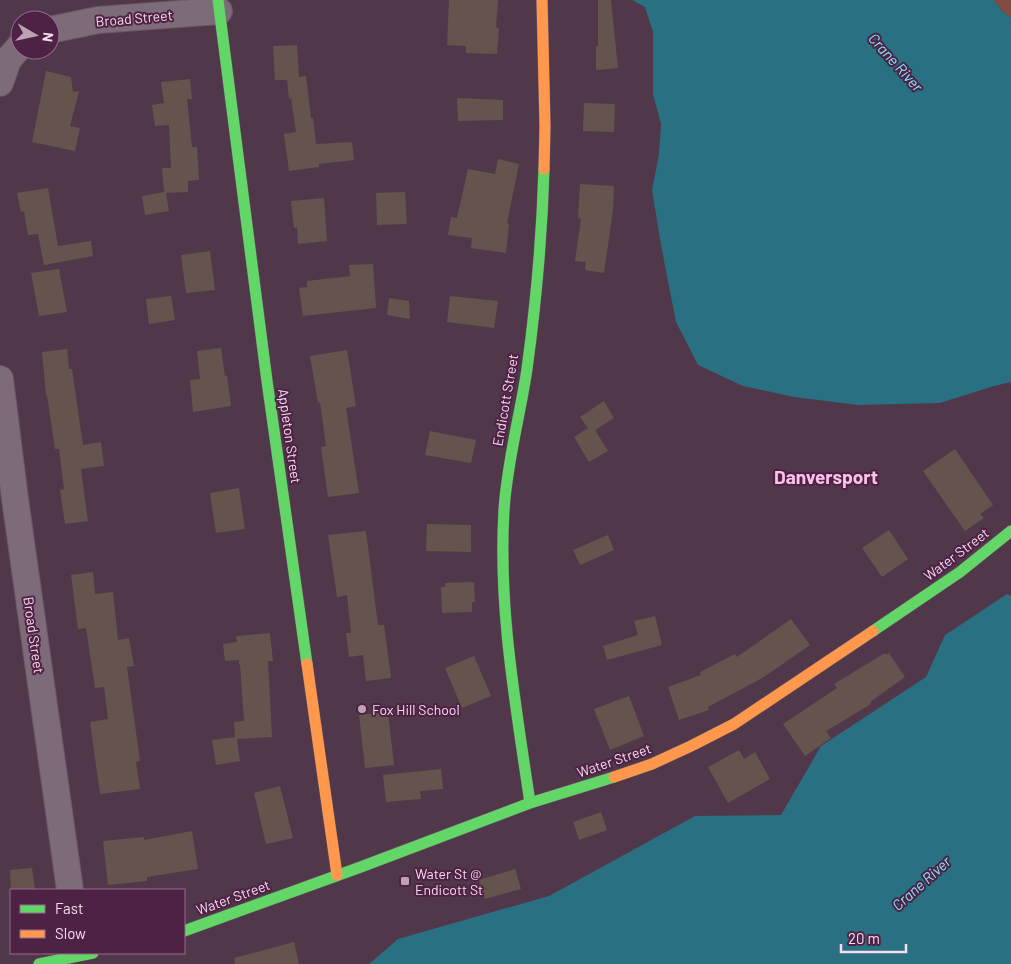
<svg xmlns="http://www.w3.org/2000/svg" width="1011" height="964" font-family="Barlow,sans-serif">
	<rect width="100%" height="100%" fill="#50384a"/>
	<!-- green -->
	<path fill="#834c40" d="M994 0H1011V17L1003 12Z"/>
	<!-- water -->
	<path fill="#297082" d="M632 0H994L1003 12 1011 17V382L994 386 940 403 858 405 794 397 743 386 698 365 676 322 661 245 652 190 659 154 661 124 653 94V32L645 7Z
		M1007 594 1011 596V964H369L398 939 549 896 695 816 781 815 821 746 926 677 945 635Z"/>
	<!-- building -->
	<path fill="#64544d" d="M449 0H498L496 28H499L497 54 466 53V46L447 45Z
		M598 0H611L618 68 596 70V46H598Z
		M297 45 299 77 306 76 311 118H313L316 144 352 142 354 160 319 164V167L289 171 284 134 296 132 291 98 289 99 287 80H275L273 46Z
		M46 71 71 77 73 92 79 91 70 126 80 128 75 151 32 142Z
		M190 79 192 99H187L192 147H197L199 180 188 181V192L166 193 169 211 145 215 142 196 164 192 162 168H171L169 125 155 126 152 105 164 103 161 82Z
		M457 98 503 100V120L458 121Z
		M584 103 615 104 614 132 583 131Z
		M498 159 519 164 507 223 509 224 506 253 471 248 472 238 448 235 451 217 457 218 468 169 495 174Z
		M580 184 614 186 613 210 604 273 585 270 586 262 575 261 581 219 578 218Z
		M48 188 58 246 91 241 93 256 44 265 38 234 28 235 24 211 21 212 17 193Z
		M405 192 407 224 377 225 376 193Z
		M324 198 327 241 298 244 297 227 294 228 291 201Z
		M210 251 215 290 186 293 181 255Z
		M373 264 376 308 303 316 299 288 307 287V281L350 276 349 265Z
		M59 269 67 312 39 316 31 273Z
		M171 296 175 320 149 324 146 299Z
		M450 296 498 301 494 328 447 322Z
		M389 298 409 301 410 319 387 315Z
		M221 348 225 376 227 375 231 406 193 412 190 380 200 379 197 351Z
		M67 349 69 369H72L83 445 101 442 104 466 81 469 88 521 65 524 60 490 64 489 59 449H55L47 395H46L42 352Z
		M347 350 356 406 346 408 359 493 328 497 321 447 326 446 320 402 318 403 310 356Z
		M604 401 614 418 595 430 608 451 589 462 574 437 588 428 580 417Z
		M430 431 476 440 471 463 425 455Z
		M955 449 993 505 980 514 984 518 965 531 923 471Z
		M239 488 245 529 216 533 210 493Z
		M427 524 471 525V552L426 551Z
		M889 530 908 559 882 577 862 548Z
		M366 531 378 625H384L391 678 366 681 363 655 349 657 346 633H351L347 595 337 597 328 535Z
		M608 535 614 550 580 565 573 550Z
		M93 572 95 594 113 592 118 640 129 638 134 666 127 667 140 761 136 762 140 789 100 794 90 722 108 719 104 687 95 688 86 628 78 629 71 575Z
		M474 582 475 602H472V612L442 613 441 587H445V583Z
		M655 616 662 645 607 660 603 646 638 635 634 621Z
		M791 619 810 645 764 677 708 707 709 710 679 720 668 687 701 675 700 672 735 654 737 657Z
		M270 633 273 661H268L272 737 237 739 240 761 216 765 212 740 235 737 234 722 244 721 240 664H239V660L225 661 223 644 237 642 236 636Z
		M885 653 886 655 889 653 905 677 870 702 871 704 826 731 831 738 805 756 783 724 837 688 834 684Z
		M474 656 491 696 462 708 445 668Z
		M629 696 644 736 610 750 594 709Z
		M388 712 394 765 365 768 359 715Z
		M739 750 744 759 755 752 770 779 728 803 708 767Z
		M441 769 443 789 420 791 421 799 386 802 383 775Z
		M280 786 293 838 266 844 254 793Z
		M601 812 607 830 579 840 573 822Z
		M192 831 198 869 147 877V881L108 885 103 841 144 837V840Z
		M32 868 35 890H11L10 870Z
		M515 869 521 889 485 899 479 880Z
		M294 942 299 964H235L234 958Z"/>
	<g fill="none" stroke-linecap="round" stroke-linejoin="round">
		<defs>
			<path id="street" d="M50 30 98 20 219 11
				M0 83 8 60 20 46
				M0 379 15 499 70 890"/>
			<path id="fast" d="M218 0 267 381 307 664
				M873 631 960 572 1011 531
				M530 803C516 706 498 609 504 510 507 462 520 416 527 369 536 303 542 236 544 169
				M184 931 358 868 530 803 614 777
				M39 964 93 953"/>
			<path id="slow" d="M542 0 545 126 544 169
				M307 664 337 875
				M614 777 652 764 691 746 734 724 873 631"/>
		</defs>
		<!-- street casing -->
		<use href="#street" stroke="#6a5565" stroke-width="28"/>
		<!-- fast casing -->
		<use href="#fast" stroke="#6a5565" stroke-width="12"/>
		<!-- slow casing -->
		<use href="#slow" stroke="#6a5565" stroke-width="12"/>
		<!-- street -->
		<use href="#street" stroke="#7d6b79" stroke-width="26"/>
		<!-- fast -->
		<use href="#fast" stroke="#63d668" stroke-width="11"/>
		<!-- slow -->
		<use href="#slow" stroke="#ff974d" stroke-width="11"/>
	</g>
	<!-- markers -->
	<g fill="#bda2b5" stroke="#4e2245" stroke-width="2">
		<circle cx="362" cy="709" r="5"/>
		<rect x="400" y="876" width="10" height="10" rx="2.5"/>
	</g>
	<g text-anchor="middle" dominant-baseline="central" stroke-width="4" stroke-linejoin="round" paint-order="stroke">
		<!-- street labels -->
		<g font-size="14" fill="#f7dbef" stroke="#4e2245">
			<text transform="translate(134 18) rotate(-5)">Broad Street</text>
			<text transform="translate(505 400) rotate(-80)">Endicott Street</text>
			<text transform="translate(290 436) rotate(82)">Appleton Street</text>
			<text transform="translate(956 554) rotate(-37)">Water Street</text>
			<text transform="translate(34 635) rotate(82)">Broad Street</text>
			<text transform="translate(614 760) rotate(-19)">Water Street</text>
			<text transform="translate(233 897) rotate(-20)">Water Street</text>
		</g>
		<!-- poi labels -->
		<g font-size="14" fill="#f7dbef" stroke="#4e2245" text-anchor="start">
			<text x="372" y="709">Fox Hill School</text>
			<text x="415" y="873">Water St @<tspan x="415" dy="16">Endicott St</tspan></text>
		</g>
		<!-- water labels -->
		<g font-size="15" font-style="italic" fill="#85e6ff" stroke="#4e2245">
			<text transform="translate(896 62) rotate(48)">Crane River</text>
			<text transform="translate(921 883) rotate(-42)">Crane River</text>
		</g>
		<!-- district labels -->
		<g font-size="19" font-weight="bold" fill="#fac2eb" stroke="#4e2245">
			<text x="826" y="476">Danversport</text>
		</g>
	</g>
	<!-- legend -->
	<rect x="10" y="889" width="175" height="65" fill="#4e2245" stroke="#926c89"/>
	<rect x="20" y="905" width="25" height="8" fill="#63d668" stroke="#926c89"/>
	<text x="55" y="914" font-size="15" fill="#f7dbef">Fast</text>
	<rect x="20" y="930" width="25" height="8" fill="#ff974d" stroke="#926c89"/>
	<text x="55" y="939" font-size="15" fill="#f7dbef">Slow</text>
	<!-- north arrow -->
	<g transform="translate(35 35) rotate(99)"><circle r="24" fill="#4e2245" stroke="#926c89"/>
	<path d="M0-4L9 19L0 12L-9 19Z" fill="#bda2b5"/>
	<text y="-8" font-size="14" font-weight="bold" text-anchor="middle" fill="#f7dbef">N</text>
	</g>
	<!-- scale -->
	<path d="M841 944v8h65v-8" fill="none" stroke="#f7dbef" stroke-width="2.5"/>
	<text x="848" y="944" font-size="15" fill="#f7dbef" stroke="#4e2245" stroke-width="4" paint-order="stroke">20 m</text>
</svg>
